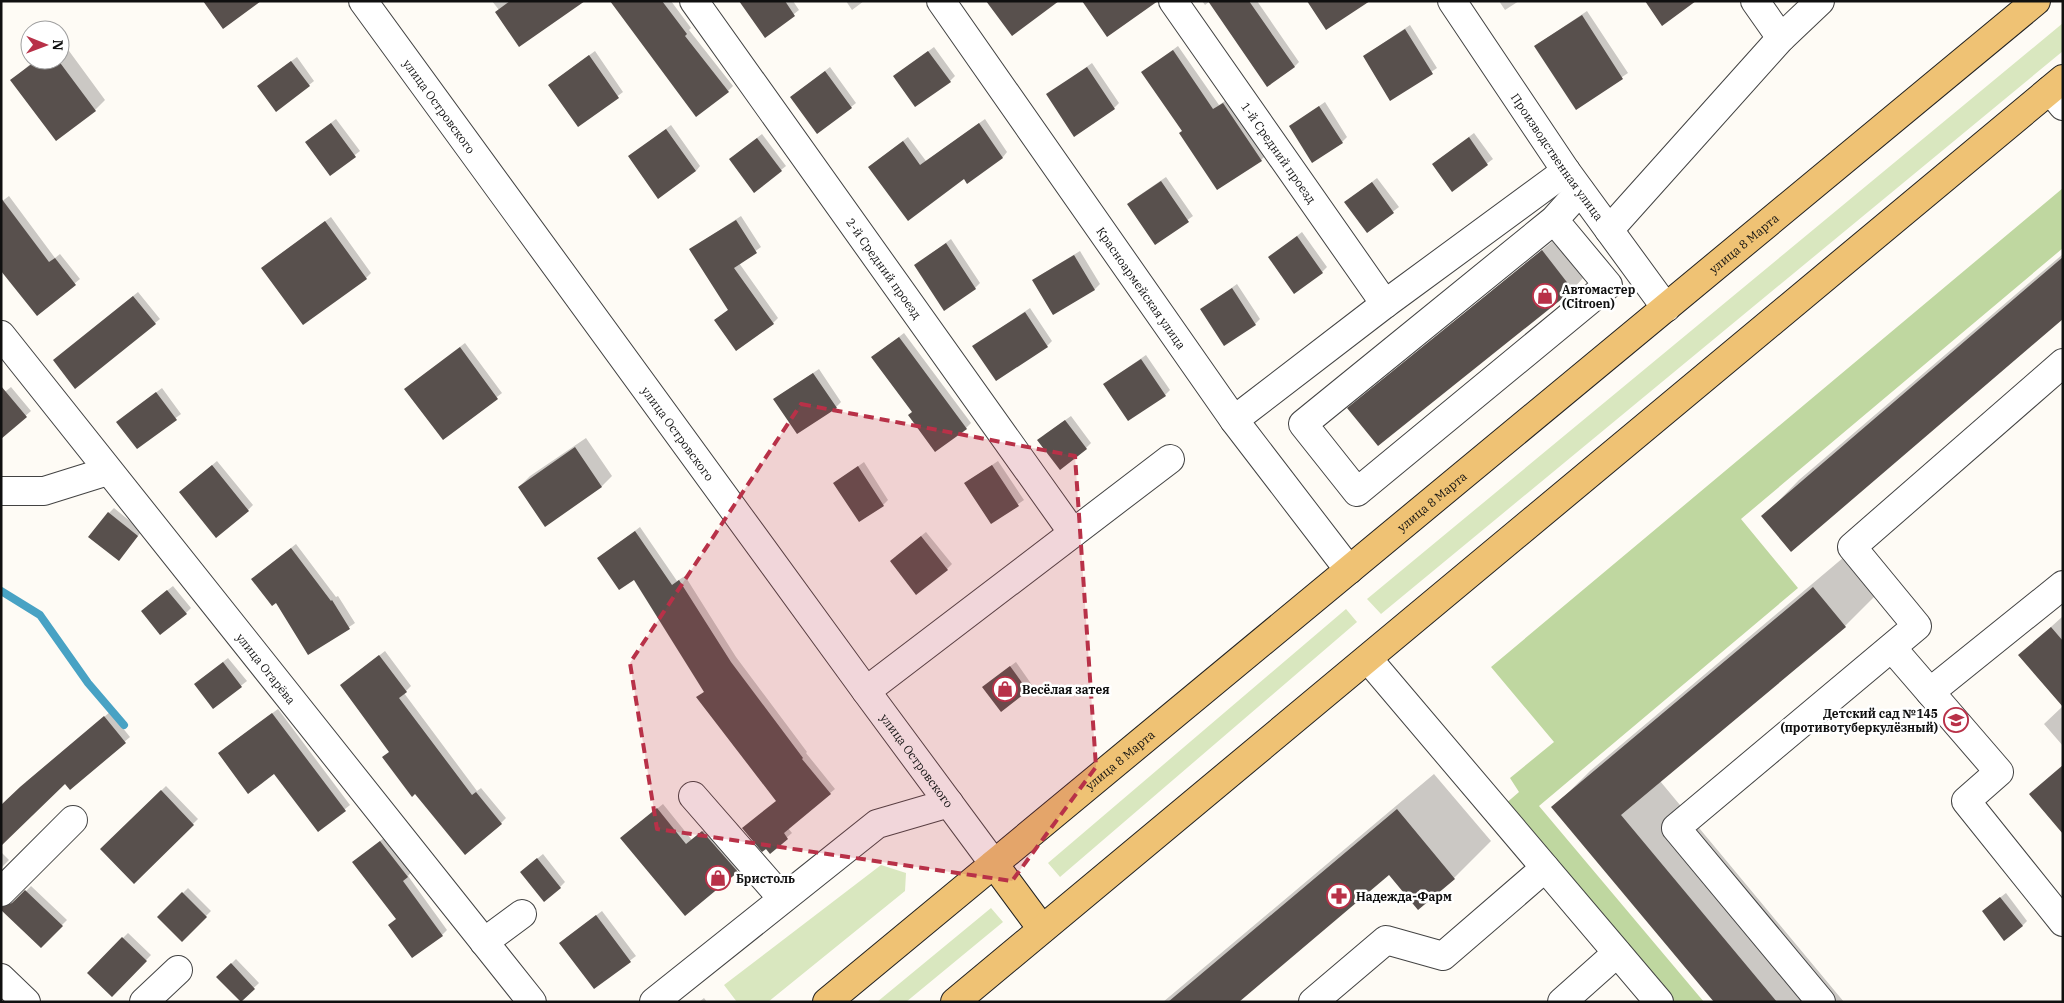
<svg xmlns="http://www.w3.org/2000/svg" width="2064" height="1003" font-family="'IBM Plex Serif',serif">
	<rect width="100%" height="100%" fill="#fefbf5"/>
	<!-- green -->
	<path fill="#d9e7bf" d="M2063 23V51L1381 614 1367 599Z
		M1346 609 1357 622 1060 877 1048 863Z
		M881 865 906 873 905 891 768 1002H737L724 985Z
		M991 908 1003 922 906 1002H877Z"/>
	<!-- forest -->
	<path fill="#bfd7a0" d="M2063 188V248L1741 519 1798 588 1539 806 1704 1002H1673L1504 805 1519 792 1510 778 1554 742 1491 667Z"/>
	<!-- shadow -->
	<path fill="#0003" d="M492 1H583L499 10Z
		M643 1H671L691 28 689 30 733 86 728 91Z
		M746 1H793L799 10 766 36Z
		M846 1H864L852 10Z
		M1202 1H1257L1299 62 1294 67 1209 2 1205 5Z
		M1499 1H1519L1505 10Z
		M1587 11 1628 73 1576 108 1535 46Z
		M1410 25 1437 68 1391 99 1364 56Z
		M61 40 105 100 95 110 12 80 35 60H60Z
		M1178 46 1219 105 1228 99 1266 155 1261 160 1183 130 1143 72Z
		M934 47 955 76 950 81 895 76Z
		M595 51 623 92 578 126 554 81Z
		M297 57 314 81 309 85 263 82Z
		M1092 63 1119 103 1114 108 1048 95Z
		M830 67 856 103 851 107 791 97Z
		M1325 102 1347 137 1342 142 1290 126Z
		M336 119 360 151 330 174 311 138Z
		M985 119 1007 152 1003 157 964 177 869 167 908 137 926 161Z
		M671 125 700 166 696 171 630 156Z
		M1474 133 1493 159 1452 190 1433 164Z
		M762 134 786 166 781 170 736 154Z
		M1166 177 1193 216 1156 243 1134 199Z
		M1377 178 1399 207 1367 231 1346 202Z
		M9 196 55 258 60 254 80 279 37 314 1 202Z
		M741 216 761 247 739 263 778 318 773 323 715 320 729 309 691 249Z
		M331 217 371 273 366 278 268 263Z
		M1302 232 1327 267 1322 272 1270 257Z
		M951 239 980 283 975 288 916 265Z
		M1553 241 1583 278 1573 289 1378 445 1349 408Z
		M1080 251 1100 284 1095 289 1054 314 1034 281 1039 276Z
		M2063 254V318L1763 517 1799 480Z
		M1237 284 1260 319 1255 324 1202 309Z
		M138 292 160 319 155 323 59 356Z
		M1030 308 1052 341 1047 346H974Z
		M904 333 971 423 966 428 913 412 878 353Z
		M465 343 502 393 443 439 411 384Z
		M1146 355 1170 390 1165 395 1110 380Z
		M819 369 841 402 836 407 780 395Z
		M11 387 31 411 1 437V395Z
		M162 388 181 414 137 447 123 417Z
		M1071 416 1091 443 1086 448 1044 435Z
		M586 438 612 476 602 486 546 525 519 487 530 476Z
		M217 461 253 505 248 510 186 487Z
		M998 461 1024 500 991 523 965 483Z
		M864 462 888 500 883 505 835 483Z
		M114 508 142 531 123 554 109 513Z
		M640 527 677 581 685 576 736 657 807 752 806 753 835 789 788 828 792 833 770 852 777 800 698 697 705 691 634 578 599 558Z
		M926 532 952 564 947 569 896 556Z
		M296 544 336 597 338 596 355 623 309 654 258 574Z
		M1850 552 1882 589 1845 626 1660 781 1844 1002H1715L1553 808 1590 771Z
		M173 586 191 608 186 613 147 606Z
		M2062 617 2063 618V705L2031 645Z
		M385 651 411 686 404 693 477 791 481 788 506 818 501 823 416 792 390 751 341 685Z
		M228 658 247 681 214 707 201 679Z
		M1016 662 1032 685 1027 690 989 682Z
		M2063 706V746L2044 724Z
		M278 709 350 805 318 831 275 772 225 748Z
		M110 712 130 737 70 788 65 782H26Z
		M1434 774 1491 841 1454 878 1418 908 1389 873 1237 1002H1163Z
		M166 786 198 819 134 882 102 849Z
		M663 804 692 840 708 827 742 866 685 914 627 833Z
		M385 837 412 871 408 876 447 930 442 935 397 918 359 858Z
		M1 852 9 860 1 868Z
		M543 854 565 882 560 887 527 867Z
		M31 886 67 920 41 946 1 908 5 903 12 902 18 899Z
		M188 888 211 911 182 940 159 917Z
		M2006 893 2027 921 2022 926 1988 907Z
		M602 911 636 956 594 988 566 938Z
		M128 933 151 955 112 995 88 973Z
		M236 959 259 983 241 1000 218 977Z
		M704 998 707 1002H699Z"/>
	<g fill="none" stroke-linecap="round" stroke-linejoin="round">
		<!-- stream -->
		<path stroke="#48a2c4" stroke-width="8" d="M1 591 40 615 88 683 124 725"/>
	</g>
	<!-- building -->
	<path fill="#58504d" d="M203 1H261L223 29Z
		M510 1H585L519 47 495 12Z
		M610 1H662L687 34 685 36 729 92 696 117Z
		M739 1H785L795 16 765 38Z
		M986 1H1059L1012 36Z
		M1082 1H1158L1107 37Z
		M1208 1H1249L1295 67 1267 87Z
		M1307 1H1370L1326 30Z
		M1645 1H1696L1662 26Z
		M1582 15 1623 79 1576 110 1534 46Z
		M1405 29 1433 74 1390 101 1363 56Z
		M1173 50 1213 109 1223 103 1262 161 1217 190 1179 133 1182 131 1141 72Z
		M928 51 951 82 915 107 893 76Z
		M589 55 619 98 578 127 548 85Z
		M37 60H58L96 111 56 141 10 80Z
		M291 61 310 86 276 112 257 86Z
		M1087 67 1115 109 1074 137 1046 94Z
		M825 71 852 108 817 134 790 97Z
		M1319 106 1343 143 1312 163 1289 126Z
		M331 123 356 157 330 176 305 142Z
		M979 123 1003 158 967 184 964 179 908 221 868 167 903 141 920 165Z
		M666 129 696 171 658 199 628 156Z
		M1469 137 1488 165 1452 192 1432 164Z
		M757 138 782 171 754 193 729 159Z
		M1161 181 1189 222 1155 245 1127 204Z
		M1372 182 1394 213 1367 233 1344 202Z
		M1 198 49 262 55 258 76 285 37 316 1 271Z
		M736 220 757 253 734 268 774 324 736 351 714 320 728 310 689 249Z
		M325 221 367 279 303 325 261 268Z
		M1297 236 1323 273 1294 294 1268 257Z
		M946 243 976 289 944 311 914 265Z
		M1542 250 1573 290 1378 446 1347 408Z
		M1074 255 1095 290 1053 315 1032 280Z
		M2063 257V319L1791 552 1761 516Z
		M1232 288 1256 325 1224 346 1200 309Z
		M133 296 156 324 75 389 53 360Z
		M1025 312 1048 347 996 381 972 346Z
		M899 337 967 429 935 452 908 415 912 412 871 357Z
		M460 347 498 399 443 440 404 389Z
		M1141 359 1166 396 1128 421 1103 384Z
		M813 373 837 408 797 434 773 399Z
		M1 386 27 417 1 439Z
		M156 392 177 420 137 449 116 422Z
		M1065 420 1087 449 1060 470 1037 440Z
		M575 447 602 487 545 527 518 487Z
		M212 465 249 511 216 538 179 492Z
		M992 465 1019 506 991 524 964 483Z
		M858 466 884 506 859 522 833 483Z
		M108 512 138 536 119 561 88 537Z
		M635 531 672 585 679 580 731 662 803 758 802 759 831 794 784 833 788 839 770 854 766 849 762 852 742 828 776 801 696 697 704 692 634 580 619 590 597 558Z
		M921 536 948 570 916 595 890 561Z
		M291 548 331 601 332 600 350 629 308 655 276 603 272 606 251 579Z
		M1813 587 1846 627 1621 815 1777 1002H1714L1551 807Z
		M167 590 187 614 160 635 141 611Z
		M2051 627 2063 641V707L2018 655Z
		M379 655 407 692 399 698 472 795 476 792 502 824 465 855 415 794 412 797 382 757 389 752 340 685Z
		M223 662 242 687 213 709 194 684Z
		M1010 666 1028 691 1001 712 982 687Z
		M272 713 346 811 318 832 274 774 248 794 218 753Z
		M104 716 126 743 70 790 65 784 1 846V805L20 787Z
		M2063 765V834L2029 794Z
		M161 790 194 825 134 884 100 849Z
		M657 808 686 844 702 831 738 872 685 916 620 838Z
		M1397 809 1455 879 1418 910 1389 875 1239 1002H1168Z
		M380 841 408 877 403 881 443 936 412 958 388 925 396 919 352 862Z
		M537 858 561 888 544 902 520 872Z
		M25 890 63 926 41 948 1 910V907L12 903Z
		M182 892 207 917 182 942 157 917Z
		M2000 897 2023 926 2004 941 1982 911Z
		M596 915 631 962 594 989 559 943Z
		M122 937 147 961 112 997 87 973Z
		M231 963 255 989 241 1002 216 977Z"/>
	<g fill="none" stroke-linecap="round" stroke-linejoin="round">
		<defs>
			<g id="minor">
				<path id="s1" d="M363 1 866 691 994 864"/>
				<path id="s2" d="M694 1 1073 533"/>
				<path id="s3" d="M941 1 1234 420 1349 570"/>
				<path id="s4" d="M1173 1 1385 304"/>
				<path id="s5" d="M1452 1 1566 171 1666 308"/>
				<path d="M1755 1 1781 38"/>
				<path d="M2050 90 2063 106"/>
				<path d="M1554 220 1608 285 1357 492 1303 424 1554 220 1580 191"/>
				<path d="M1609 230 1781 38 1820 1"/>
				<path id="s6" d="M1 335 532 1002"/>
				<path d="M1234 420 1385 304 1566 171"/>
				<path d="M1 491H44L108 471"/>
				<path d="M1892 648 1999 772 1966 801 2063 922"/>
				<path d="M1368 659 1659 1002"/>
				<path d="M866 691 1170 459"/>
				<path d="M1930 692 2063 585"/>
				<path d="M693 796 782 898"/>
				<path d="M1 892 73 820"/>
				<path d="M484 942 522 914"/>
				<path d="M1 978 26 1002"/>
				<path d="M144 1002 178 970"/>
				<path d="M654 1002 877 824 949 803"/>
				<path d="M1313 1002 1386 940 1443 956 1545 868"/>
				<path d="M1562 1002 1617 953"/>
				<path d="M1821 1002 1676 828 1917 626 1852 547 2063 363"/>
			</g>
			<g id="major">
				<path d="M994 864 1042 929"/>
				<path id="s7" d="M827 1002 2036 1"/>
				<path d="M955 1002 2063 79"/>
			</g>
		</defs>
		<!-- minor casing -->
		<use href="#minor" stroke="#434343" stroke-width="30"/>
		<!-- major casing -->
		<use href="#major" stroke="#212121" stroke-width="30"/>
		<!-- minor -->
		<use href="#minor" stroke="#fff" stroke-width="28"/>
		<!-- major -->
		<use href="#major" stroke="#efc274" stroke-width="28"/>
	</g>
	<!-- marked area -->
	<path fill="#b83148" fill-opacity="0.2" stroke="#b83148" stroke-width="4" stroke-dasharray="10 6" stroke-linejoin="round" d="M801 404 1075 456 1096 767 1012 881 657 829 630 663Z"/>
	<!-- icons -->
	<defs>
		<symbol id="shop-ring" viewBox="-11 -11 22 22"><circle r="9.5" fill="#fff" stroke="#b83148" stroke-width="1.5"/><path d="M-5-2.5h2.3a2.7 3.5 0 0 1 5.4 0H5L5.5 6h-11ZM-1.5-2.5h3a1.5 2.3 0 0 0-3 0Z" fill="#b83148"/></symbol>
		<symbol id="school-ring" viewBox="-11 -11 22 22"><circle r="9.5" fill="#fff" stroke="#b83148" stroke-width="1.5"/><path d="M0-5L7-2L0 1L-7-2ZM-4 1L0 2.5L4 1V4Q0 6-4 4Z" fill="#b83148"/></symbol>
		<symbol id="pharmacy-ring" viewBox="-11 -11 22 22"><circle r="9.5" fill="#fff" stroke="#b83148" stroke-width="1.5"/><path d="M-2-6h4v4h4v4h-4v4h-4v-4h-4v-4h4Z" fill="#b83148"/></symbol>
	</defs>
	<g fill-rule="evenodd">
		<use href="#shop-ring" x="1531" y="282" width="28" height="28"/>
		<use href="#shop-ring" x="991" y="675" width="28" height="28"/>
		<use href="#school-ring" x="1942" y="706" width="28" height="28"/>
		<use href="#shop-ring" x="704" y="864" width="28" height="28"/>
		<use href="#pharmacy-ring" x="1325" y="882" width="28" height="28"/>
	</g>
	<g text-anchor="middle" dominant-baseline="central" stroke-width="5" stroke-linejoin="round" paint-order="stroke">
		<!-- street labels -->
		<g font-size="12" fill="#101010" stroke="#fff">
			<text stroke="none"><textPath href="#s1" startOffset="130">улица Островского</textPath></text>
			<text stroke="none"><textPath href="#s4" startOffset="185">1-й Средний проезд</textPath></text>
			<text stroke="none"><textPath href="#s5" startOffset="188">Производственная улица</textPath></text>
			<text stroke="none"><textPath href="#s7" startOffset="1190">улица 8 Марта</textPath></text>
			<text stroke="none"><textPath href="#s2" startOffset="328">2-й Средний проезд</textPath></text>
			<text stroke="none"><textPath href="#s3" startOffset="350">Красноармейская улица</textPath></text>
			<text stroke="none"><textPath href="#s1" startOffset="535">улица Островского</textPath></text>
			<text stroke="none"><textPath href="#s7" startOffset="785">улица 8 Марта</textPath></text>
			<text stroke="none"><textPath href="#s6" startOffset="426">улица Огарёва</textPath></text>
			<text stroke="none"><textPath href="#s1" startOffset="940">улица Островского</textPath></text>
			<text stroke="none"><textPath href="#s7" startOffset="380">улица 8 Марта</textPath></text>
		</g>
		<!-- poi labels -->
		<g font-size="12" font-weight="bold" fill="#101010" stroke="#fff" text-anchor="start">
			<text x="1562" y="289">Автомастер<tspan x="1562" dy="14">(Citroen)</tspan></text>
			<text x="1022" y="689">Весёлая затея</text>
			<text x="1938" y="713" text-anchor="end">Детский сад №145<tspan x="1938" dy="14">(противотуберкулёзный)</tspan></text>
			<text x="736" y="878">Бристоль</text>
			<text x="1356" y="896">Надежда-Фарм</text>
		</g>
	</g>
	<!-- border -->
	<rect width="2064" height="1003" fill="none" stroke="#101010" stroke-width="5"/>
	<!-- north arrow -->
	<g transform="translate(45 45) rotate(91)"><circle r="24" fill="#ffffff" stroke="#9f9f9f"/>
	<path d="M0-4L9 19L0 12L-9 19Z" fill="#b83148"/>
	<text y="-8" font-size="14" font-weight="bold" text-anchor="middle" fill="#101010">N</text>
	</g>
</svg>
